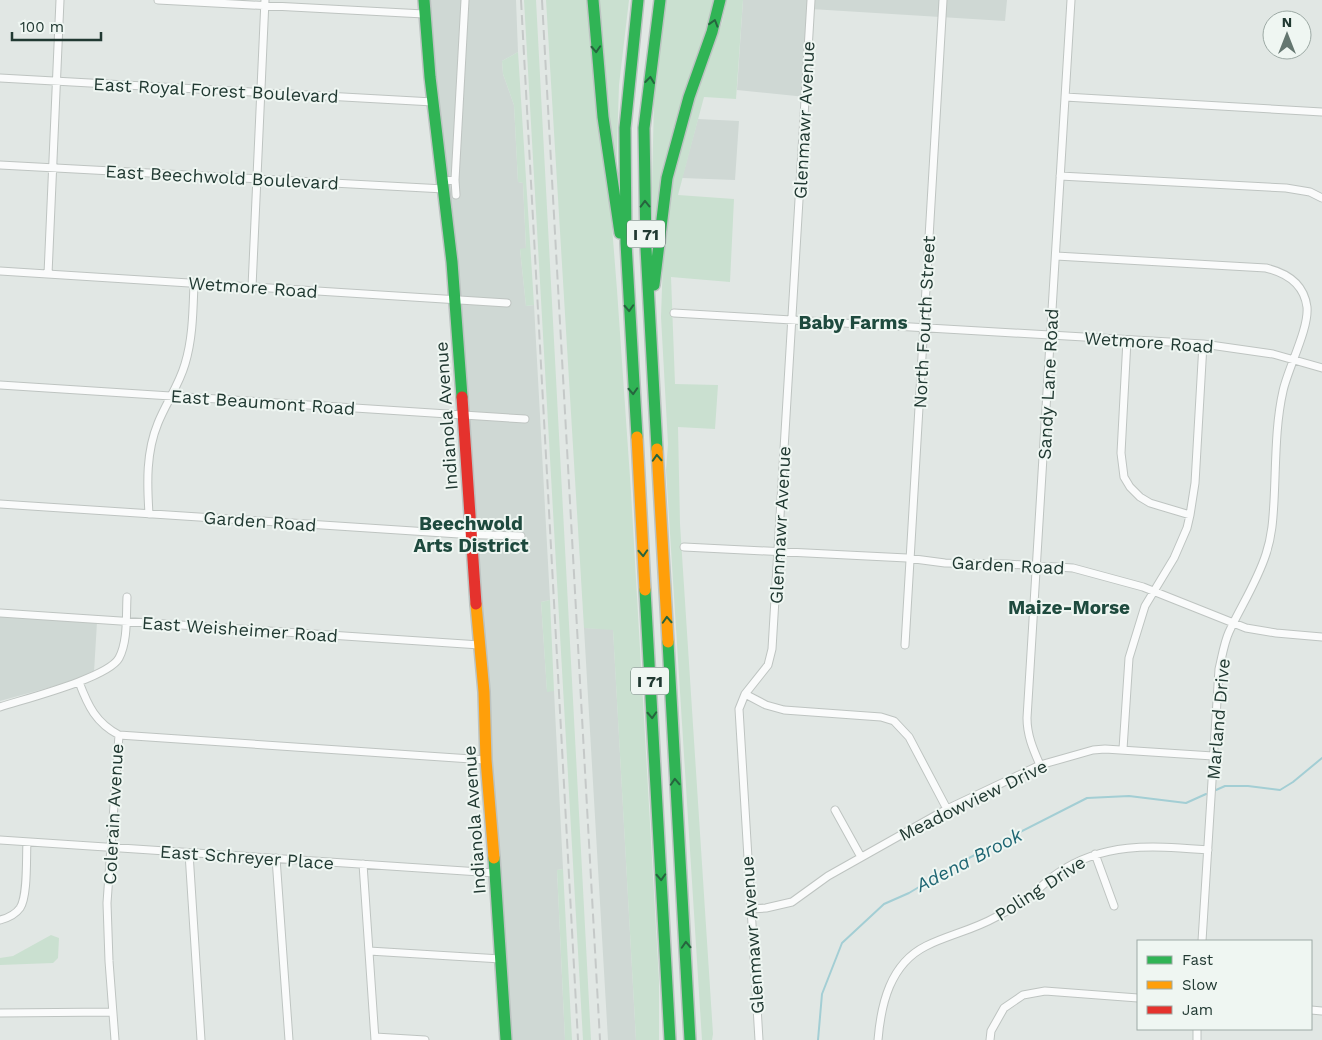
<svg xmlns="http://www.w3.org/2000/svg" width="1322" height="1040" font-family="'Work Sans',sans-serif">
	<rect width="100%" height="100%" fill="#e1e7e4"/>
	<!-- built -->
	<path fill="#cfd8d4" d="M420 0H516L518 52 502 61 503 74 514 105 518 182 523 183 526 249H520L526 306 534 305 550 600 541 602 547 691H554L563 869 557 870 565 1040H507L455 301Z
		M743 0H1007L1005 21 811 9 806 97 737 90Z
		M698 119 739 121 735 180 682 178Z
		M0 615 97 622 94 672 69 682 0 701Z
		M584 628 613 629 636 1040H608Z"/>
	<!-- green -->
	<path fill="#cae0d0" d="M524 0H536L591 1040H583Z
		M546 0H588L590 47 611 214 617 290 631 492 659 980V1040H636L613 630 584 628Z
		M596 0H629L619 85 616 178H614Z
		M666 0H716L654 247 652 187 654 98Z
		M727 0H743L736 99 704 97 678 195 734 199 730 282 671 277 675 384 718 385 715 429 678 427 680 524 713 1034 712 1040H702L666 470 668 444 661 317 663 259 672 171 686 123 722 23Z
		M518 52 534 305 526 306 520 249 526 248 523 183 518 182 514 105 503 74 502 61Z
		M550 600 554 691 547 692 541 602Z
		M563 869 572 1040H565L557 870Z
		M51 935 59 938 58 958 53 963 0 965V958L13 956Z"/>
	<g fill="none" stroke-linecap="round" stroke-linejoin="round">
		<!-- stream -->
		<path stroke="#a3ced4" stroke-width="2" d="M1216 790 1225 786H1248L1280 790 1293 782 1322 758
			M818 1040 822 994 842 943 884 904 909 893 959 863 1087 798 1129 796 1186 803 1206 794"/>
		<defs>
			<path id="street" d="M158 0 424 14
				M0 78 433 102
				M1065 97 1322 112
				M0 165 444 189
				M1060 176 1286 188 1310 192 1322 198
				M455 180 456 195
				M443 181 455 180 465 0
				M1056 256 1266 268C1287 273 1304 284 1307 307 1309 329 1288 368 1283 391 1275 426 1276 465 1274 501 1273 519 1272 536 1266 554 1257 582 1241 606 1229 632 1224 643 1222 657 1219 669L1202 941
				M0 271 507 303
				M48 274 60 0
				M252 287 265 0
				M674 313 1203 344 1273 354 1322 368
				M1127 340 1121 453 1124 477 1130 487 1140 497 1150 503 1190 515
				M0 385 525 419
				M0 504 459 534 521 536
				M149 514C147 483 146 452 158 423 166 403 179 385 185 364 193 338 193 309 194 283
				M684 547 907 558 945 563 1007 564 1073 568 1143 587 1246 628 1276 633 1322 637
				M0 613 480 645
				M905 645 943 0
				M79 682C88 706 96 723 119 735L486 760
				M745 694 766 705 784 710 881 717 894 721 909 737 947 809
				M0 707C24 699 108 678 119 658 128 641 126 616 127 597
				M1123 749 1129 658 1145 606 1174 558 1187 528 1190 515 1195 483 1203 344
				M1040 765C1033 749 1027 735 1027 718L1071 0
				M835 810 861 857
				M0 840 495 873
				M189 853 201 1040
				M1095 854 1114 906
				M276 858 289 1040
				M363 864 375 1040
				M751 909 766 908 792 902 828 876 947 809 1040 765 1093 750 1105 749 1213 756
				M0 920C8 918 15 915 20 908 28 896 26 858 27 842
				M369 951 501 959
				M1311 1010 1322 1011
				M0 1013 112 1012
				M375 1037 425 1040
				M115 1040 109 961 107 903 119 735
				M759 1040 739 709 745 694 768 665 772 649 811 0
				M878 1040C881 1004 890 964 926 946 948 935 973 930 996 917 1009 910 1022 902 1034 893 1042 886 1049 879 1058 873 1105 841 1154 846 1208 850
				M990 1040 991 1031 1004 1008 1023 995 1045 991 1138 998
				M1197 1040V1029"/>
			<path id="fast" d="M424 0 430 77 452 262 462 397
				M593 0 603 117 620 233
				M654 285 667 178 689 97 712 32 720 0
				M637 437 626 243 625 128 638 0
				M657 449 646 248 644 128 660 0
				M645 590 670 1040
				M668 642 690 1040
				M494 858 506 1040"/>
			<path id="slow" d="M637 437 645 590
				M657 449 668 642
				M476 604 484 692 486 760 494 858"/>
			<path id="jam" d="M462 397 476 604"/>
		</defs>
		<!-- street casing -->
		<use href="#street" stroke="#bec4c1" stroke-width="9"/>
		<!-- fast casing -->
		<use href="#fast" stroke="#bcc3c1" stroke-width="14"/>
		<!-- slow casing -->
		<use href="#slow" stroke="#bcc3c1" stroke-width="14"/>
		<!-- jam casing -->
		<use href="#jam" stroke="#bcc3c1" stroke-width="14"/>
		<!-- street -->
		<use href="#street" stroke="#fafbfb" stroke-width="7"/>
		<!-- fast -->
		<use href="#fast" stroke="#30b455" stroke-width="11"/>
		<!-- slow -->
		<use href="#slow" stroke="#ff9f0a" stroke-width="11"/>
		<!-- jam -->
		<use href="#jam" stroke="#e5322d" stroke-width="11"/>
		<!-- rail -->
		<path stroke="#c5c9c8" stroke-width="2" stroke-dasharray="10 5" stroke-linecap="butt" d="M521 0 578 1040
			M542 0 600 1040"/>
	</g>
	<!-- one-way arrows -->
	<defs><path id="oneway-chevron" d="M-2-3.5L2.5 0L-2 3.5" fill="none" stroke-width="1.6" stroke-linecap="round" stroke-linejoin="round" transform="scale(1.25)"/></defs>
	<g stroke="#26643e">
		<use href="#oneway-chevron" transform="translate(714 23) rotate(-73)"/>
		<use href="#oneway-chevron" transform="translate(596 49) rotate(87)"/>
		<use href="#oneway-chevron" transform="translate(650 80) rotate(-83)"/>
		<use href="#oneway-chevron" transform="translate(645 204) rotate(-91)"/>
		<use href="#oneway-chevron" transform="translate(629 308) rotate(87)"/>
		<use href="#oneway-chevron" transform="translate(633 391) rotate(87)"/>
		<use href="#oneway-chevron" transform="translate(657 458) rotate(-93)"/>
		<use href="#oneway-chevron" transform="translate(643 553) rotate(87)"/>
		<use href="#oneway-chevron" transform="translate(667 620) rotate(-93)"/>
		<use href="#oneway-chevron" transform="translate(652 715) rotate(87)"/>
		<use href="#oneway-chevron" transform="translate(675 782) rotate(-93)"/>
		<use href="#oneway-chevron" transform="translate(661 877) rotate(87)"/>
		<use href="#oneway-chevron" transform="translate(686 945) rotate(-93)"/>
	</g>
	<g text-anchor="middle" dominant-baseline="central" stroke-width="4" stroke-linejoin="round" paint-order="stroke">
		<!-- shield labels -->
		<g fill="#eff6f2" stroke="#5f726c" stroke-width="1">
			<rect x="627" y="220.5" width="38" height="27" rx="4"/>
			<rect x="631" y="667.5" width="38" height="27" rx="4"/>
		</g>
		<g font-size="16" font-weight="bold" fill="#213932">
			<text x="646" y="234">I 71</text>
			<text x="650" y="681">I 71</text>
		</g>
		<!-- street labels -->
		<g font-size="18" fill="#213932" stroke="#eff6f2">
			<text transform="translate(216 90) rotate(3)">East Royal Forest Boulevard</text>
			<text transform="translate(804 120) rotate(-87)">Glenmawr Avenue</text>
			<text transform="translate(222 177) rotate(3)">East Beechwold Boulevard</text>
			<text transform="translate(253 287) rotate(4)">Wetmore Road</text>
			<text transform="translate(924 322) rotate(-87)">North Fourth Street</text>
			<text transform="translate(1149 342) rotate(4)">Wetmore Road</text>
			<text transform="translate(1048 384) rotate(-87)">Sandy Lane Road</text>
			<text transform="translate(263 402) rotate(4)">East Beaumont Road</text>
			<text transform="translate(446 416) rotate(-94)">Indianola Avenue</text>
			<text transform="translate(260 521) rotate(4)">Garden Road</text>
			<text transform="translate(780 525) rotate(-87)">Glenmawr Avenue</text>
			<text transform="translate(1008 565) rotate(3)">Garden Road</text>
			<text transform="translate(240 629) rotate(4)">East Weisheimer Road</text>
			<text transform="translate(1218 719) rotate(-85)">Marland Drive</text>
			<text transform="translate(973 800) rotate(-26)">Meadowview Drive</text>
			<text transform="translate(113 814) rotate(-87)">Colerain Avenue</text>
			<text transform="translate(474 820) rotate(-94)">Indianola Avenue</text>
			<text transform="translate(247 857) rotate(4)">East Schreyer Place</text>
			<text transform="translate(1040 888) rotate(-33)">Poling Drive</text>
			<text transform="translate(752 935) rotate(-94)">Glenmawr Avenue</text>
		</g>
		<!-- neighbourhood labels -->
		<g font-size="19" font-weight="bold" fill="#1e4a3e" stroke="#eff6f2">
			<text x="853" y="322">Baby Farms</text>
			<text x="471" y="523">Beechwold<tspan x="471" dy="22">Arts District</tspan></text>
			<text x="1069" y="607">Maize-Morse</text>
		</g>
		<!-- water labels -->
		<g font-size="19" font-style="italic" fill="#1d6572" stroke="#eff6f2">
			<text transform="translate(969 860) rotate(-27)">Adena Brook</text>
		</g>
	</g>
	<!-- legend -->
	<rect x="1137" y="940" width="175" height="90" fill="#eff6f2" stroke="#9daaa5"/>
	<rect x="1147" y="956" width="25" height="8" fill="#30b455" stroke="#9daaa5"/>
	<text x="1182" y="965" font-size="15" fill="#213932">Fast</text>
	<rect x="1147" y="981" width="25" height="8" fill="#ff9f0a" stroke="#9daaa5"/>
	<text x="1182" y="990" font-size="15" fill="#213932">Slow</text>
	<rect x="1147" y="1006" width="25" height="8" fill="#e5322d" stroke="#9daaa5"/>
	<text x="1182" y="1015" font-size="15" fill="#213932">Jam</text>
	<!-- north arrow -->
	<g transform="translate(1287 35)"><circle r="24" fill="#eff6f2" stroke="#9daaa5"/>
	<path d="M0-4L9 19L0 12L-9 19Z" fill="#647670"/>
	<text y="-8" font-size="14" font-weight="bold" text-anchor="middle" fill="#213932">N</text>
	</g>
	<!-- scale -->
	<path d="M12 32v8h89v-8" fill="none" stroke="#213932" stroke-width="2.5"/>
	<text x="20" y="32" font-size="15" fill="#213932" stroke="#eff6f2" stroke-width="4" paint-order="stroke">100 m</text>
</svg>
